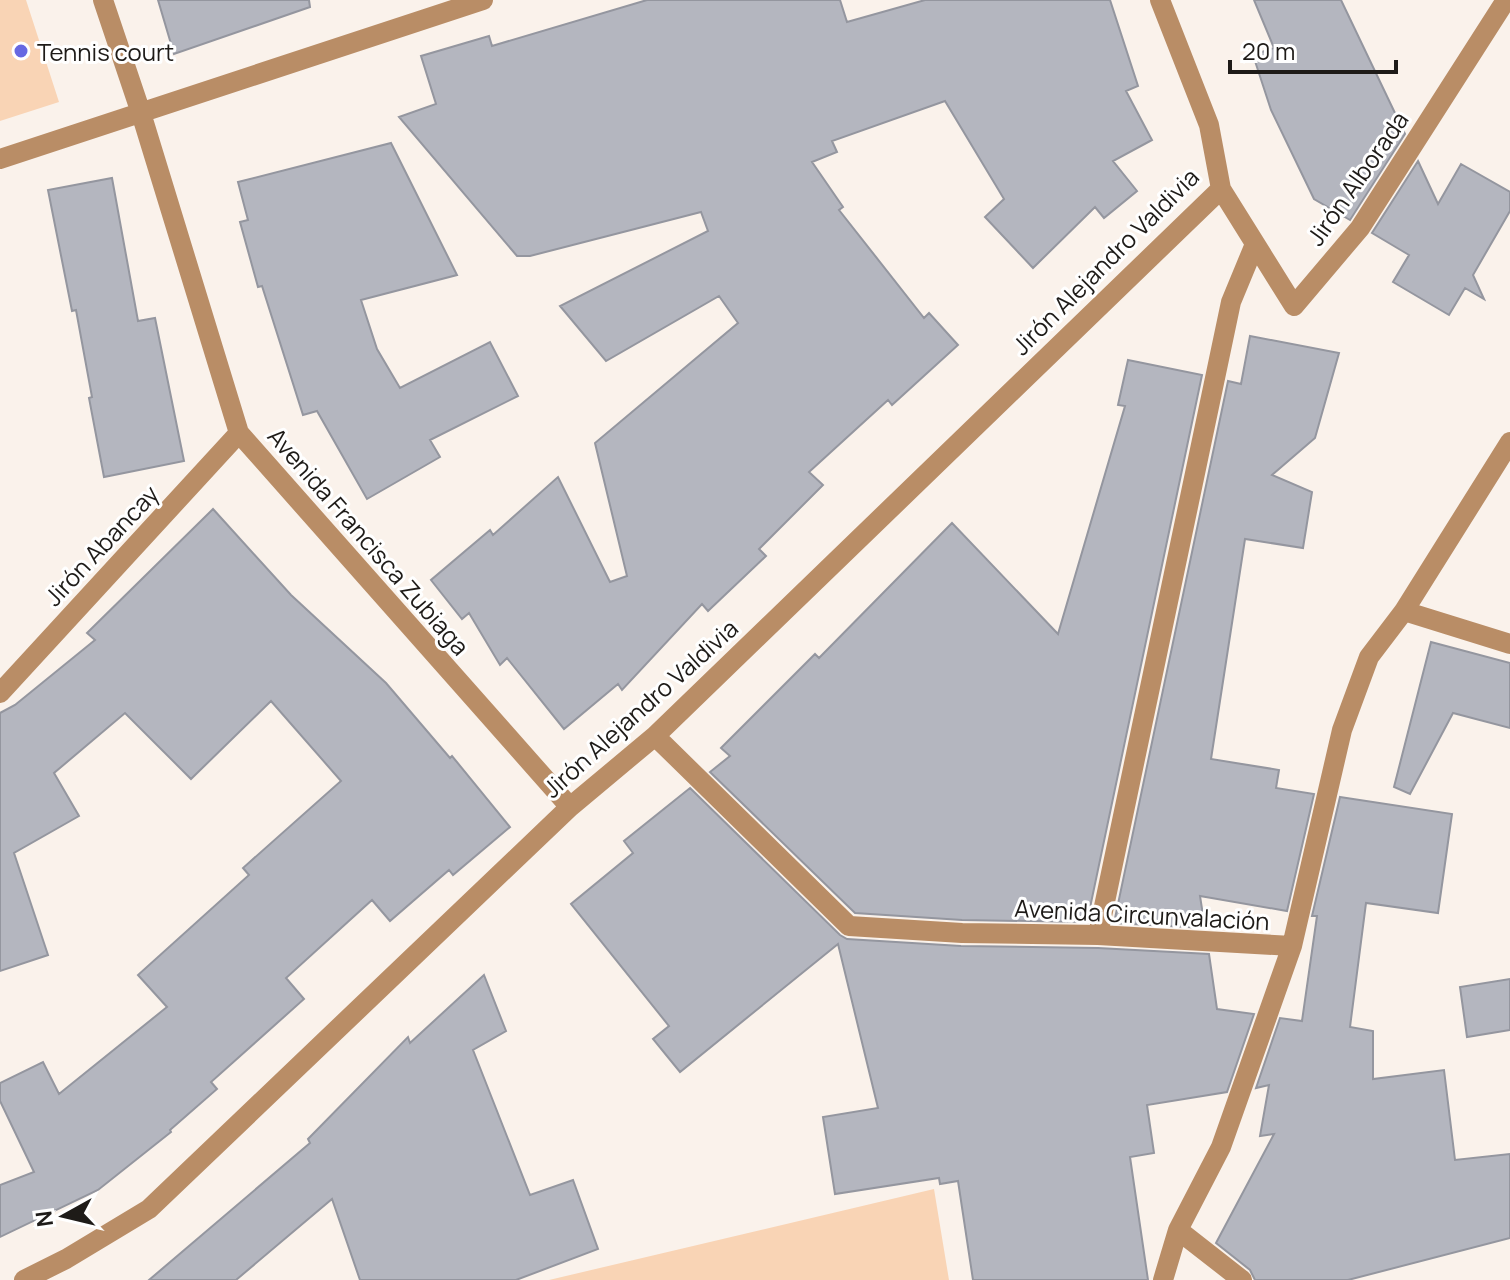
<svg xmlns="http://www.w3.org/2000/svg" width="1510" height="1280" font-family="Manrope,sans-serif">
	<rect width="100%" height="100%" fill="#faf2eb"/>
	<!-- green -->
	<path fill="#f9d4b5" d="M0 0H26L59 102 0 121Z
		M934 1189 949 1280H549Z"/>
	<!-- building -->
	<path fill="#b4b6bf" stroke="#94969f" stroke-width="2" d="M158 0H309L310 7 174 54Z
		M647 0H840L847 22 925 0H1110L1138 86 1126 91 1152 140 1113 161 1137 191 1104 218 1095 207 1033 268 985 217 1004 199 945 101 832 141 837 152 812 162 843 207 839 210 924 318 929 313 958 345 892 405 888 400 809 472 823 485 759 549 766 556 708 611 702 604 622 690 618 684 564 729 507 658 500 665 469 613 462 619 431 580 490 530 493 535 558 477 610 582 627 576 595 443 738 323 719 296 606 361 560 306 708 231 701 212 530 256H517L399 117 436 104 421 56 489 36 492 46Z
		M1254 0H1341L1405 134 1350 220 1314 199 1271 110 1253 55 1274 48Z
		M391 143 457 275 361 300 377 349 400 388 490 342 518 396 430 440 440 457 367 499 317 411 303 415 262 286 258 287 240 222 248 220 238 182Z
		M1418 161 1438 204 1461 164 1510 192V211L1473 275 1484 299 1465 288 1449 315 1393 282 1409 255 1372 233Z
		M112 178 138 321 155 318 184 461 104 477 89 398 92 397 76 310 72 311 48 190Z
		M1250 336 1339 353 1315 438 1272 475 1312 492 1303 548 1245 539 1211 759 1279 770 1276 788 1314 794 1287 911 1200 896 1205 928 1114 923 1228 381 1241 384Z
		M1128 360 1202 375 1087 922 962 920 855 913 710 772 730 756 721 748 815 654 819 658 952 523 1058 634 1125 406 1118 405Z
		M213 509 291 595 386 683 450 758 452 756 510 827 453 875 449 870 390 921 372 900 286 978 304 999 211 1082 217 1089 170 1130 171 1132 98 1190 0 1237V1185L34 1172 0 1101V1083L43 1062 59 1094 167 1007 138 975 249 875 243 868 341 781 271 701 191 779 125 713 54 773 79 816 14 853 48 955 0 971V713L15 705 95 640 87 633Z
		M1431 642 1510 663V728L1453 713 1410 794 1394 787Z
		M690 788 840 935 847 939 961 946 1098 948 1209 954 1217 1009 1254 1014 1227 1092 1147 1105 1154 1153 1130 1157 1148 1280H973L958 1181 940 1184 939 1178 835 1194 823 1117 878 1108 838 944 680 1072 653 1039 669 1026 571 904 633 853 624 841Z
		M1340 797 1452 814 1438 913 1366 903 1350 1027 1373 1031V1079L1444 1070 1455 1160 1510 1154V1238L1348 1280H1255L1250 1270 1216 1243 1274 1134 1260 1136 1269 1085 1256 1088 1280 1018 1302 1021 1317 916H1312Z
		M484 975 506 1031 473 1050 530 1195 573 1180 598 1249 516 1280H360L332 1199 236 1280H149L310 1143 308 1139 408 1037 410 1043Z
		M1510 979V1030L1467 1037 1460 987Z"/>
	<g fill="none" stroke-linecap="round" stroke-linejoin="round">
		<!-- minor -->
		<path stroke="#b98d66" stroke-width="20" d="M103 0 141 113 239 433 570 807
			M0 159 483 0
			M1221 189 1294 306 1360 228 1506 0
			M1404 611 1510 644
			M0 693 239 433
			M655 736 849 926 962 933 1098 935 1292 946
			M1098 935 1231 302 1255 244
			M24 1280 66 1259 149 1209 570 807 655 736 1221 189 1209 125 1160 0
			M1163 1280 1178 1230
			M1242 1280 1178 1230 1221 1147 1292 946 1342 730 1369 657 1404 611 1510 442"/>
	</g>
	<!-- markers -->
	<circle fill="#6768e2" stroke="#fff" stroke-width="3" cx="21" cy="51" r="8"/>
	<g text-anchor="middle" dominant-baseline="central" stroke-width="6" stroke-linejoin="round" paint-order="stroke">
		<!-- poi labels -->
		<g font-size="24" fill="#1e1b18" stroke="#fff" text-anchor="start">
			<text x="37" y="51">Tennis court</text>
		</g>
		<!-- street labels -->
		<g font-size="24" fill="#1e1b18" stroke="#fff">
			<text transform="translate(1357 178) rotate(-55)">Jirón Alborada</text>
			<text transform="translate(1105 261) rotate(-45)">Jirón Alejandro Valdivia</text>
			<text transform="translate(369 541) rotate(49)">Avenida Francisca Zubiaga</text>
			<text transform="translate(101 545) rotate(-47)">Jirón Abancay</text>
			<text transform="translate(640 708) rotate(-42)">Jirón Alejandro Valdivia</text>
			<text transform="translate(1142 914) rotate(3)">Avenida Circunvalación</text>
		</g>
	</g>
	<!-- north arrow -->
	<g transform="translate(64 1216) rotate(262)" stroke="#ffffff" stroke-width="6" paint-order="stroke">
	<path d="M0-6L14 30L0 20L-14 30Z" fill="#1e1b18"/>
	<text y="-12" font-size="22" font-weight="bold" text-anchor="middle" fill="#1e1b18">N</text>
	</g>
	<!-- scale -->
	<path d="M1230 60v12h166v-12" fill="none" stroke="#1e1b18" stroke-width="4"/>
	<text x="1242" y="60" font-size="24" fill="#1e1b18" stroke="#ffffff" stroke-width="6" paint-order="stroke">20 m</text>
</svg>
